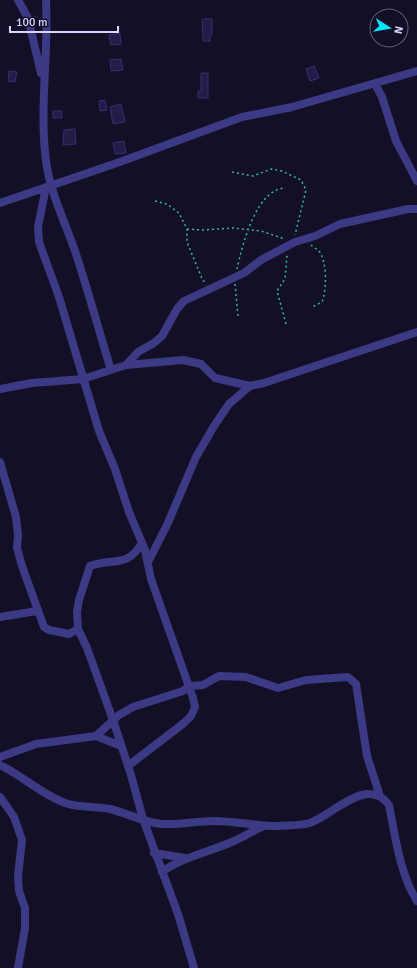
<svg xmlns="http://www.w3.org/2000/svg" width="417" height="968" font-family="Signika,sans-serif">
	<rect width="100%" height="100%" fill="#130f26"/>
	<!-- building -->
	<path fill="#241b47" stroke="#3b2d73" d="M202 19H212V35H210V41H203Z
		M120 33 121 44 111 45 109 35Z
		M121 59 123 70 111 71 110 60Z
		M314 66 319 78 310 81 306 69Z
		M9 71 17 72 15 82 8 81Z
		M201 73H208V98H198V91H201Z
		M105 100 107 110 100 111 99 101Z
		M121 104 125 122 113 124 110 107Z
		M53 111H62V118H53Z
		M75 129 76 144 63 145 64 130Z
		M124 141 126 153 115 154 113 143Z"/>
	<g fill="none" stroke-linecap="round" stroke-linejoin="round">
		<!-- path -->
		<path stroke="#2fb8b0" stroke-width="1.5" stroke-dasharray="2 3" stroke-linecap="butt" d="M232 172 253 176 271 169 282 171 301 180 306 190 295 235
			M155 201 167 204 179 213 187 229V242L203 281H206
			M187 229 201 230 233 228 261 231 285 239
			M311 245C313 247 317 249 319 251 327 261 327 290 322 302L312 307
			M237 269C242 246 256 189 285 188
			M235 284 238 316
			M286 324 277 291 285 279 287 255"/>
		<!-- minor -->
		<path stroke="#3d3a85" stroke-width="8" d="M18 0 28 18 41 73
			M46 0C49 54 39 107 46 161 50 192 65 222 75 251 88 290 99 331 111 370
			M375 84 382 97 396 141 417 181
			M46 187 38 227 39 242 59 297 99 431 115 469 129 512 145 550 151 579 193 698 195 707 191 716 184 723 128 766
			M0 203 117 163 242 117 292 107 417 71
			M126 365 138 352 154 343 162 336 177 309 184 301 244 273 261 260 295 242 315 236 340 224 408 209H417
			M0 389 32 383 83 379 126 365 183 360 201 364 215 378 250 386 264 383 417 332
			M0 462 16 517 18 535 17 548 22 566 44 627 49 630 69 634 78 629
			M142 543C126 569 114 557 90 566L79 600 77 612 78 629 87 648 113 720 131 775 143 819 178 914 194 968
			M148 562 167 525 196 457 214 426 229 404 250 386
			M0 617 37 611
			M96 736 119 715 133 707 183 691 189 686 203 685 219 676 246 677 278 688 306 680 348 677 356 684 367 756 380 796
			M0 757 36 744 96 736 121 746
			M0 765C23 776 41 794 65 803 79 808 95 806 110 809 127 813 145 823 162 824 179 825 197 821 214 821 235 821 256 826 277 826 288 825 299 826 310 823 333 815 367 775 389 805 395 835 400 875 417 901
			M0 797 14 817 22 840 18 876 19 891 25 908V928L18 968
			M154 853 185 858
			M162 872C184 856 210 852 234 841 244 837 252 831 262 827"/>
	</g>
	<!-- north arrow -->
	<g transform="translate(389 28) rotate(102)"><circle r="19" fill="#130f26" stroke="#625e7d"/>
	<path d="M0-3L7 15L0 10L-7 15Z" fill="#00e5ff"/>
	<text y="-6" font-size="11" font-weight="bold" text-anchor="middle" fill="#d9d4ff">N</text>
	</g>
	<!-- scale -->
	<path d="M10 26v6h108v-6" fill="none" stroke="#d9d4ff" stroke-width="2"/>
	<text x="16" y="26" font-size="12" fill="#d9d4ff" stroke="#130f26" stroke-width="3" paint-order="stroke">100 m</text>
</svg>
